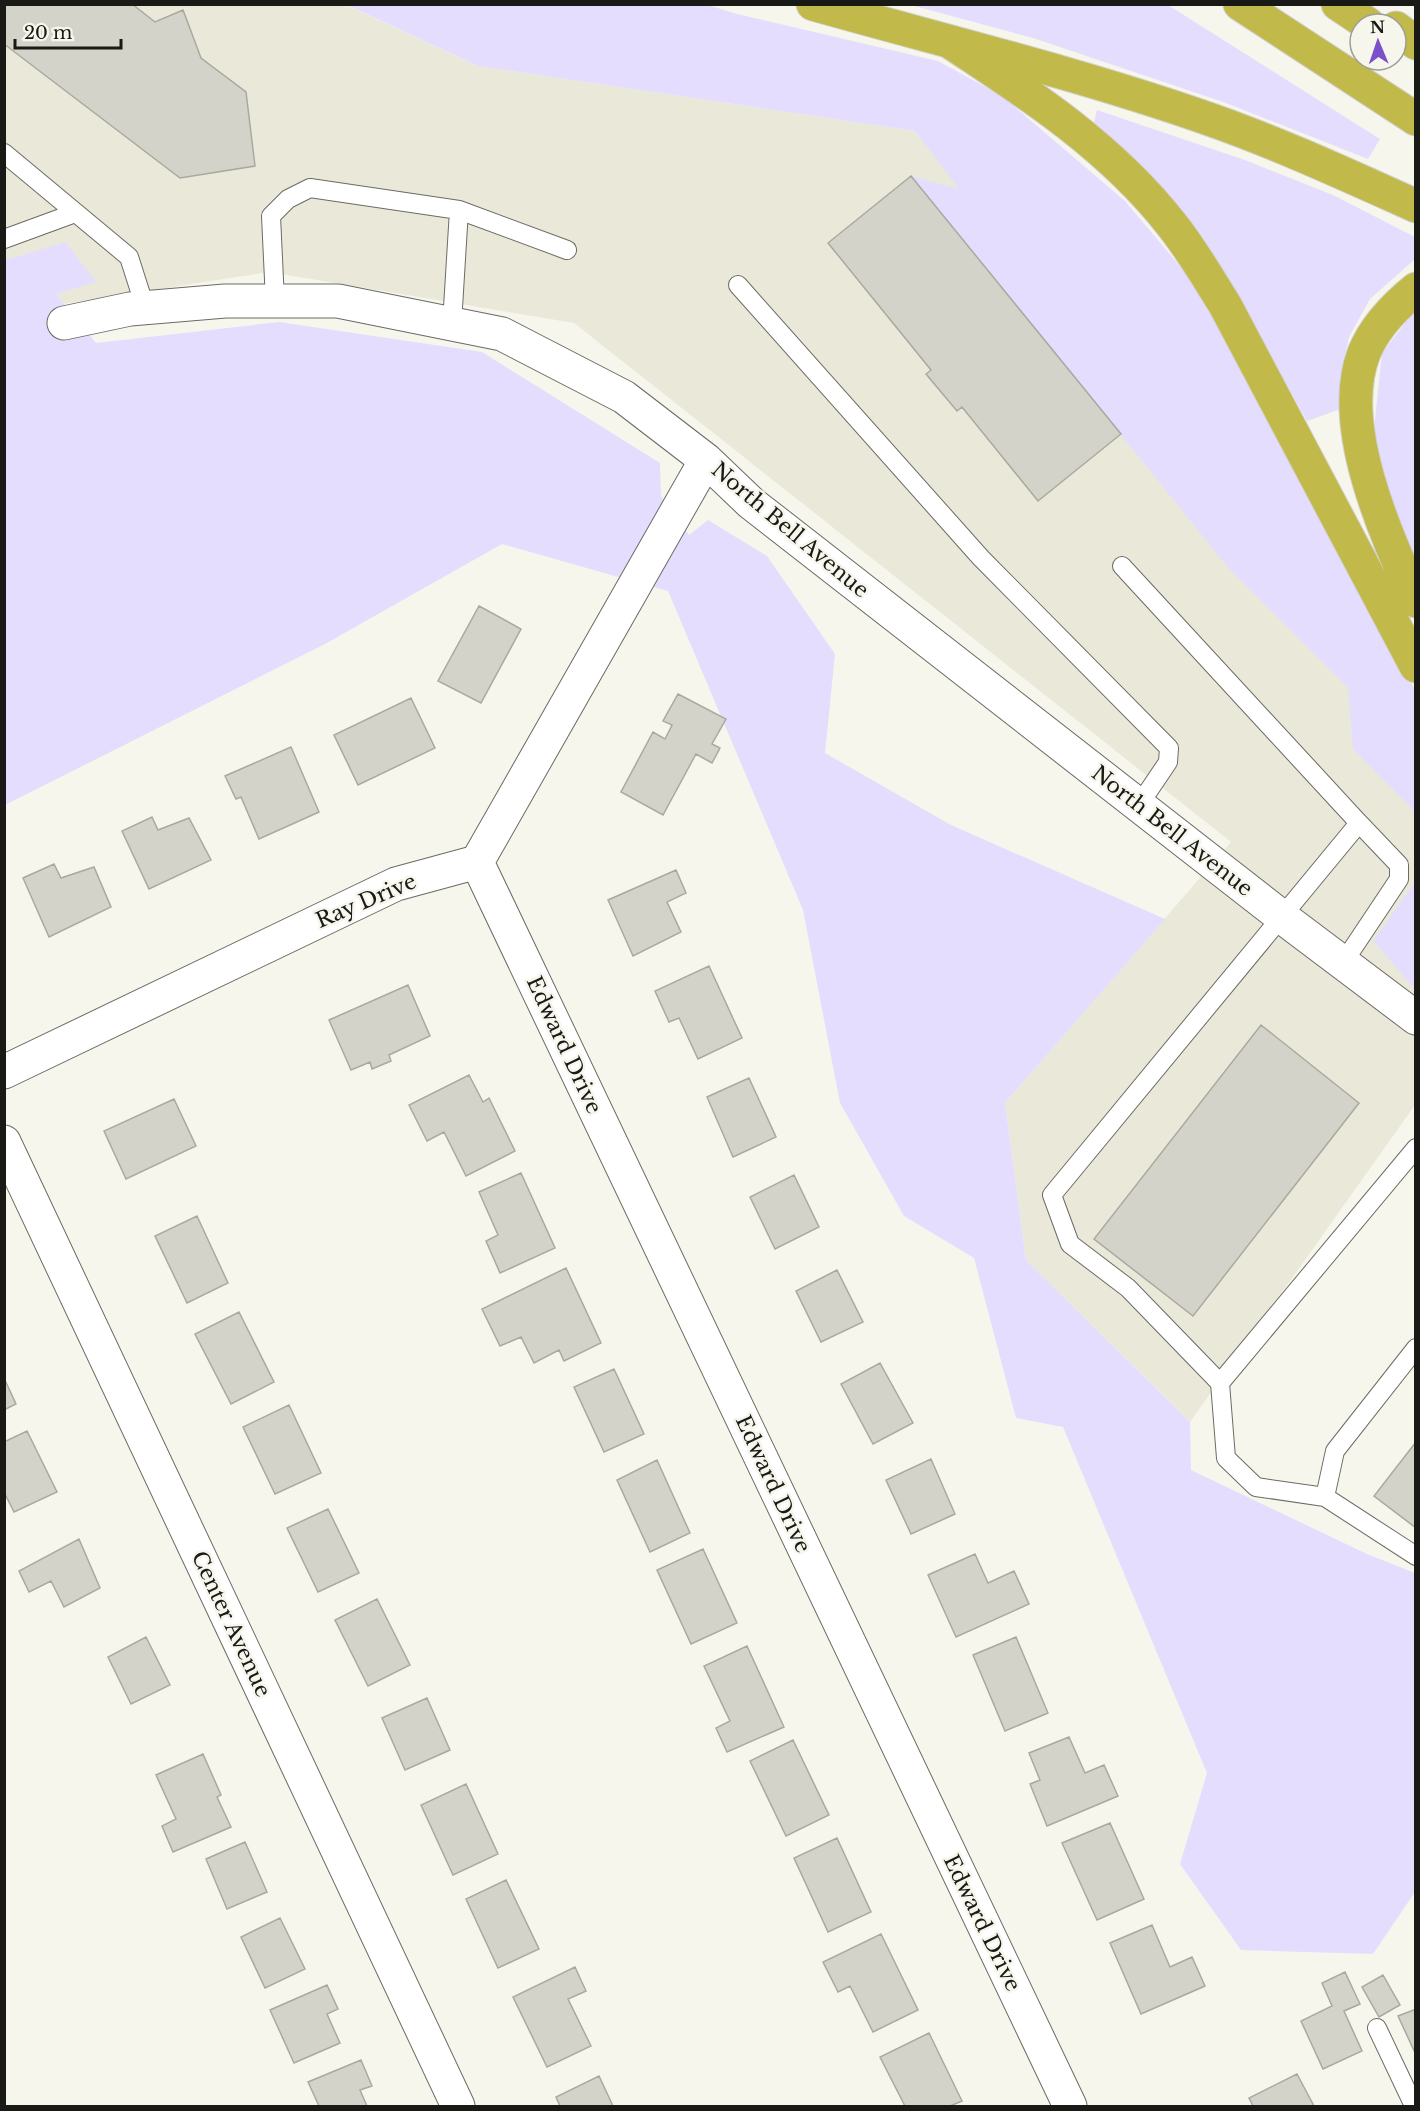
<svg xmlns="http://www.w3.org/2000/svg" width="1420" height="2111" font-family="'Libre Baskerville',serif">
	<rect width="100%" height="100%" fill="#f7f6ed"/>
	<!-- built -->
	<path fill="#eae9d9" d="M5 5H346L478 66 915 131 1415 774V1105L1190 1422 1026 1260 1005 1103 1231 842 574 323 269 272 5 313Z"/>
	<!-- green -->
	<path fill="#e5ddfe" d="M347 5H708L737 14 938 61 1002 96 1125 201 1211 303 1415 690V812L1353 749 1348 688 1231 571 911 176 959 189 915 131 478 66Z
		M911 5H1168L1380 139 1368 159 1226 103 1033 38Z
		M1097 110 1242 159 1333 195 1415 237V259L1370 299 1349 337 1341 375V409L1307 421 1224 273 1149 173 1094 122Z
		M66 242 96 282 56 294 96 343 279 322 482 352 660 463 661 496 689 535 708 520 767 556 835 654 825 753 951 825 1165 919 1005 1103 1026 1260 1190 1422 1191 1470 1367 1554 1415 1573V1892L1373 1954 1241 1950 1180 1864 1207 1773 1063 1427 1016 1418 974 1258 904 1216 840 1103 803 910 668 591 502 544 325 644 5 805V260Z
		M1415 310V577L1372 448 1382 353Z
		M1415 882V989L1373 941Z"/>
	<!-- building -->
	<path fill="#d3d3ca" stroke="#a9a9a1" stroke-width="1.5" d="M4 4H132L155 22 183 10 201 58 246 92 255 166 180 178 4 44Z
		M911 176 1121 434 1038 501 962 407 957 411 926 374 931 370 828 243Z
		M479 606 521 629 481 703 438 681Z
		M678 694 726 719 712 744 720 748 712 763 696 754 663 815 621 792 653 732 665 739 672 725 663 721Z
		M411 698 435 748 358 785 334 735Z
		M291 747 319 812 259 839 241 797 236 799 225 776Z
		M152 817 158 830 189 818 211 860 149 889 122 831Z
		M54 864 61 878 94 867 111 907 49 937 23 878Z
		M676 870 686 893 667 902 681 932 633 956 608 900Z
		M709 966 742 1038 698 1059 679 1018 669 1022 655 991Z
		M408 985 430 1036 389 1055 391 1061 372 1069 370 1062 351 1070 329 1020Z
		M1261 1025 1359 1103 1193 1316 1094 1239Z
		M469 1075 483 1102 489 1098 515 1151 466 1176 444 1132 427 1141 409 1105Z
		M749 1078 776 1137 733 1157 707 1097Z
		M174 1099 196 1146 126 1179 104 1131Z
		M521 1173 555 1248 500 1273 486 1241 498 1235 479 1192Z
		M794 1175 819 1227 775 1249 750 1197Z
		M197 1216 228 1283 187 1303 155 1236Z
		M566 1268 601 1343 564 1361 559 1350 534 1363 521 1337 500 1346 482 1309Z
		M837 1270 863 1322 821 1342 796 1291Z
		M239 1312 274 1382 231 1404 195 1334Z
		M880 1363 913 1423 873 1444 841 1384Z
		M614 1369 644 1434 604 1452 574 1387Z
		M4 1378 16 1404 4 1410Z
		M289 1405 321 1473 275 1494 243 1427Z
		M27 1431 57 1492 14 1512 4 1492V1442Z
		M1416 1442V1528L1374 1496Z
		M931 1459 955 1514 911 1534 886 1480Z
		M657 1460 690 1533 650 1552 617 1480Z
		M328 1509 359 1573 318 1592 287 1528Z
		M79 1539 100 1588 64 1607 51 1581 29 1592 19 1571Z
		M703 1549 737 1623 691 1644 657 1570Z
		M975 1554 988 1583 1014 1571 1029 1604 956 1637 928 1575Z
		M377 1599 410 1665 368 1686 335 1620Z
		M146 1637 170 1685 131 1704 108 1657Z
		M1016 1637 1048 1713 1005 1731 973 1655Z
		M747 1646 784 1727 727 1752 716 1728 730 1721 704 1666Z
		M427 1698 450 1750 405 1770 382 1718Z
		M1069 1737 1085 1773 1104 1765 1118 1796 1047 1826 1030 1784 1040 1780 1029 1753Z
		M793 1740 829 1815 786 1836 750 1761Z
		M203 1754 221 1795 217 1797 231 1827 173 1852 162 1826 176 1819 156 1775Z
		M466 1784 498 1854 453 1875 421 1805Z
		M1110 1823 1144 1899 1097 1920 1062 1843Z
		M837 1838 871 1912 828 1932 794 1858Z
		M245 1842 267 1892 227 1909 206 1859Z
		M506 1880 539 1949 498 1968 466 1899Z
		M280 1918 305 1969 265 1988 241 1937Z
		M1152 1925 1170 1967 1192 1957 1205 1986 1141 2014 1110 1943Z
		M881 1934 918 2010 873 2032 850 1986 838 1992 823 1962Z
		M575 1967 586 1991 568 1999 591 2046 547 2067 513 1997Z
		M1345 1972 1360 2004 1344 2011 1362 2051 1323 2069 1301 2021 1332 2006 1322 1983Z
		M1383 1975 1400 2005 1379 2017 1362 1987Z
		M327 1985 338 2009 327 2014 340 2043 294 2063 270 2010Z
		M1416 2009V2055L1398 2016Z
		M929 2033 962 2101 950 2106H905L880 2057Z
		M361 2060 372 2086 360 2090 367 2106H319L308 2082Z
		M1297 2074 1314 2106H1253L1249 2098Z
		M599 2076 613 2106H560L556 2097Z"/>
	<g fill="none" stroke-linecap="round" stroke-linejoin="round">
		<defs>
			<path id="service" d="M4 153 129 257 145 307
				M4 239 75 213
				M738 285 981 558 1169 748 1168 762 1139 805
				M275 301 271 216 288 199 310 188 459 210 567 250
				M452 324 459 210
				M1122 566 1359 823
				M1416 1348 1335 1451 1325 1497 1416 1556
				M1220 1383 1416 1148
				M1325 1497 1256 1487 1226 1458 1220 1383 1128 1288 1070 1244 1052 1195 1359 823 1399 865V879L1343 963
				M1377 2028 1414 2106"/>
			<path id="minor" d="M64 323 130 309 225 301H338L502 334 624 397 706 460 751 503 1282 917 1416 1018
				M477 862 1070 2106
				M4 1072 396 884 477 862 706 460
				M4 1142 458 2106"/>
			<path id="motorway" d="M813 4C944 41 1077 73 1206 118 1278 143 1347 175 1416 206
				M1240 4 1416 119
				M1338 4 1368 24
				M1396 28 1416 43
				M950 42C1031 95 1112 148 1172 225 1192 250 1208 278 1225 305L1416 666
				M1416 289C1395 306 1374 328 1364 353 1336 425 1386 535 1416 601"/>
		</defs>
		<!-- service casing -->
		<use href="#service" stroke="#6b6b63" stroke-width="20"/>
		<!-- minor casing -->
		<use href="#minor" stroke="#6b6b63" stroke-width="35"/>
		<!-- motorway casing -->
		<use href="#motorway" stroke="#d1d1d0" stroke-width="35"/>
		<!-- service -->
		<use href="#service" stroke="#fff" stroke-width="18"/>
		<!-- minor -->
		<use href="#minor" stroke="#fff" stroke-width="33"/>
		<!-- motorway -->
		<use href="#motorway" stroke="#c1b94a" stroke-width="33"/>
	</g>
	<g text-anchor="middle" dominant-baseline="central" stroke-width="5" stroke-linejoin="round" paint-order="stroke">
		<!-- street labels -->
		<g font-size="21" fill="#191916" stroke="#f7f6ed">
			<text transform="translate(790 530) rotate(40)">North Bell Avenue</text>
			<text transform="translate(1172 831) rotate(38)">North Bell Avenue</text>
			<text transform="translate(366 901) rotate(-23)">Ray Drive</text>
			<text transform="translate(564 1045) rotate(65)">Edward Drive</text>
			<text transform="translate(773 1484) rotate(65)">Edward Drive</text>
			<text transform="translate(231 1624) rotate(65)">Center Avenue</text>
			<text transform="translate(982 1923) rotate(64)">Edward Drive</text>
		</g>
	</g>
	<!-- border -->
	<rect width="1420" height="2111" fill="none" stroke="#191916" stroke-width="12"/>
	<!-- north arrow -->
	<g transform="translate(1378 42) rotate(358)"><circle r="28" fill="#f7f6ed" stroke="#9e9e97" stroke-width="1.5"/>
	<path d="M0-4.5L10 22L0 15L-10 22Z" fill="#7b50c9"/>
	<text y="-9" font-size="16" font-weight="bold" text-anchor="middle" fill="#191916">N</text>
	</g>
	<!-- scale -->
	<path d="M15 39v9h106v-9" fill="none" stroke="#191916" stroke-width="3"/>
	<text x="24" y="39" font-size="18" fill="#191916" stroke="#f7f6ed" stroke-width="4.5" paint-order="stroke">20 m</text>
</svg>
